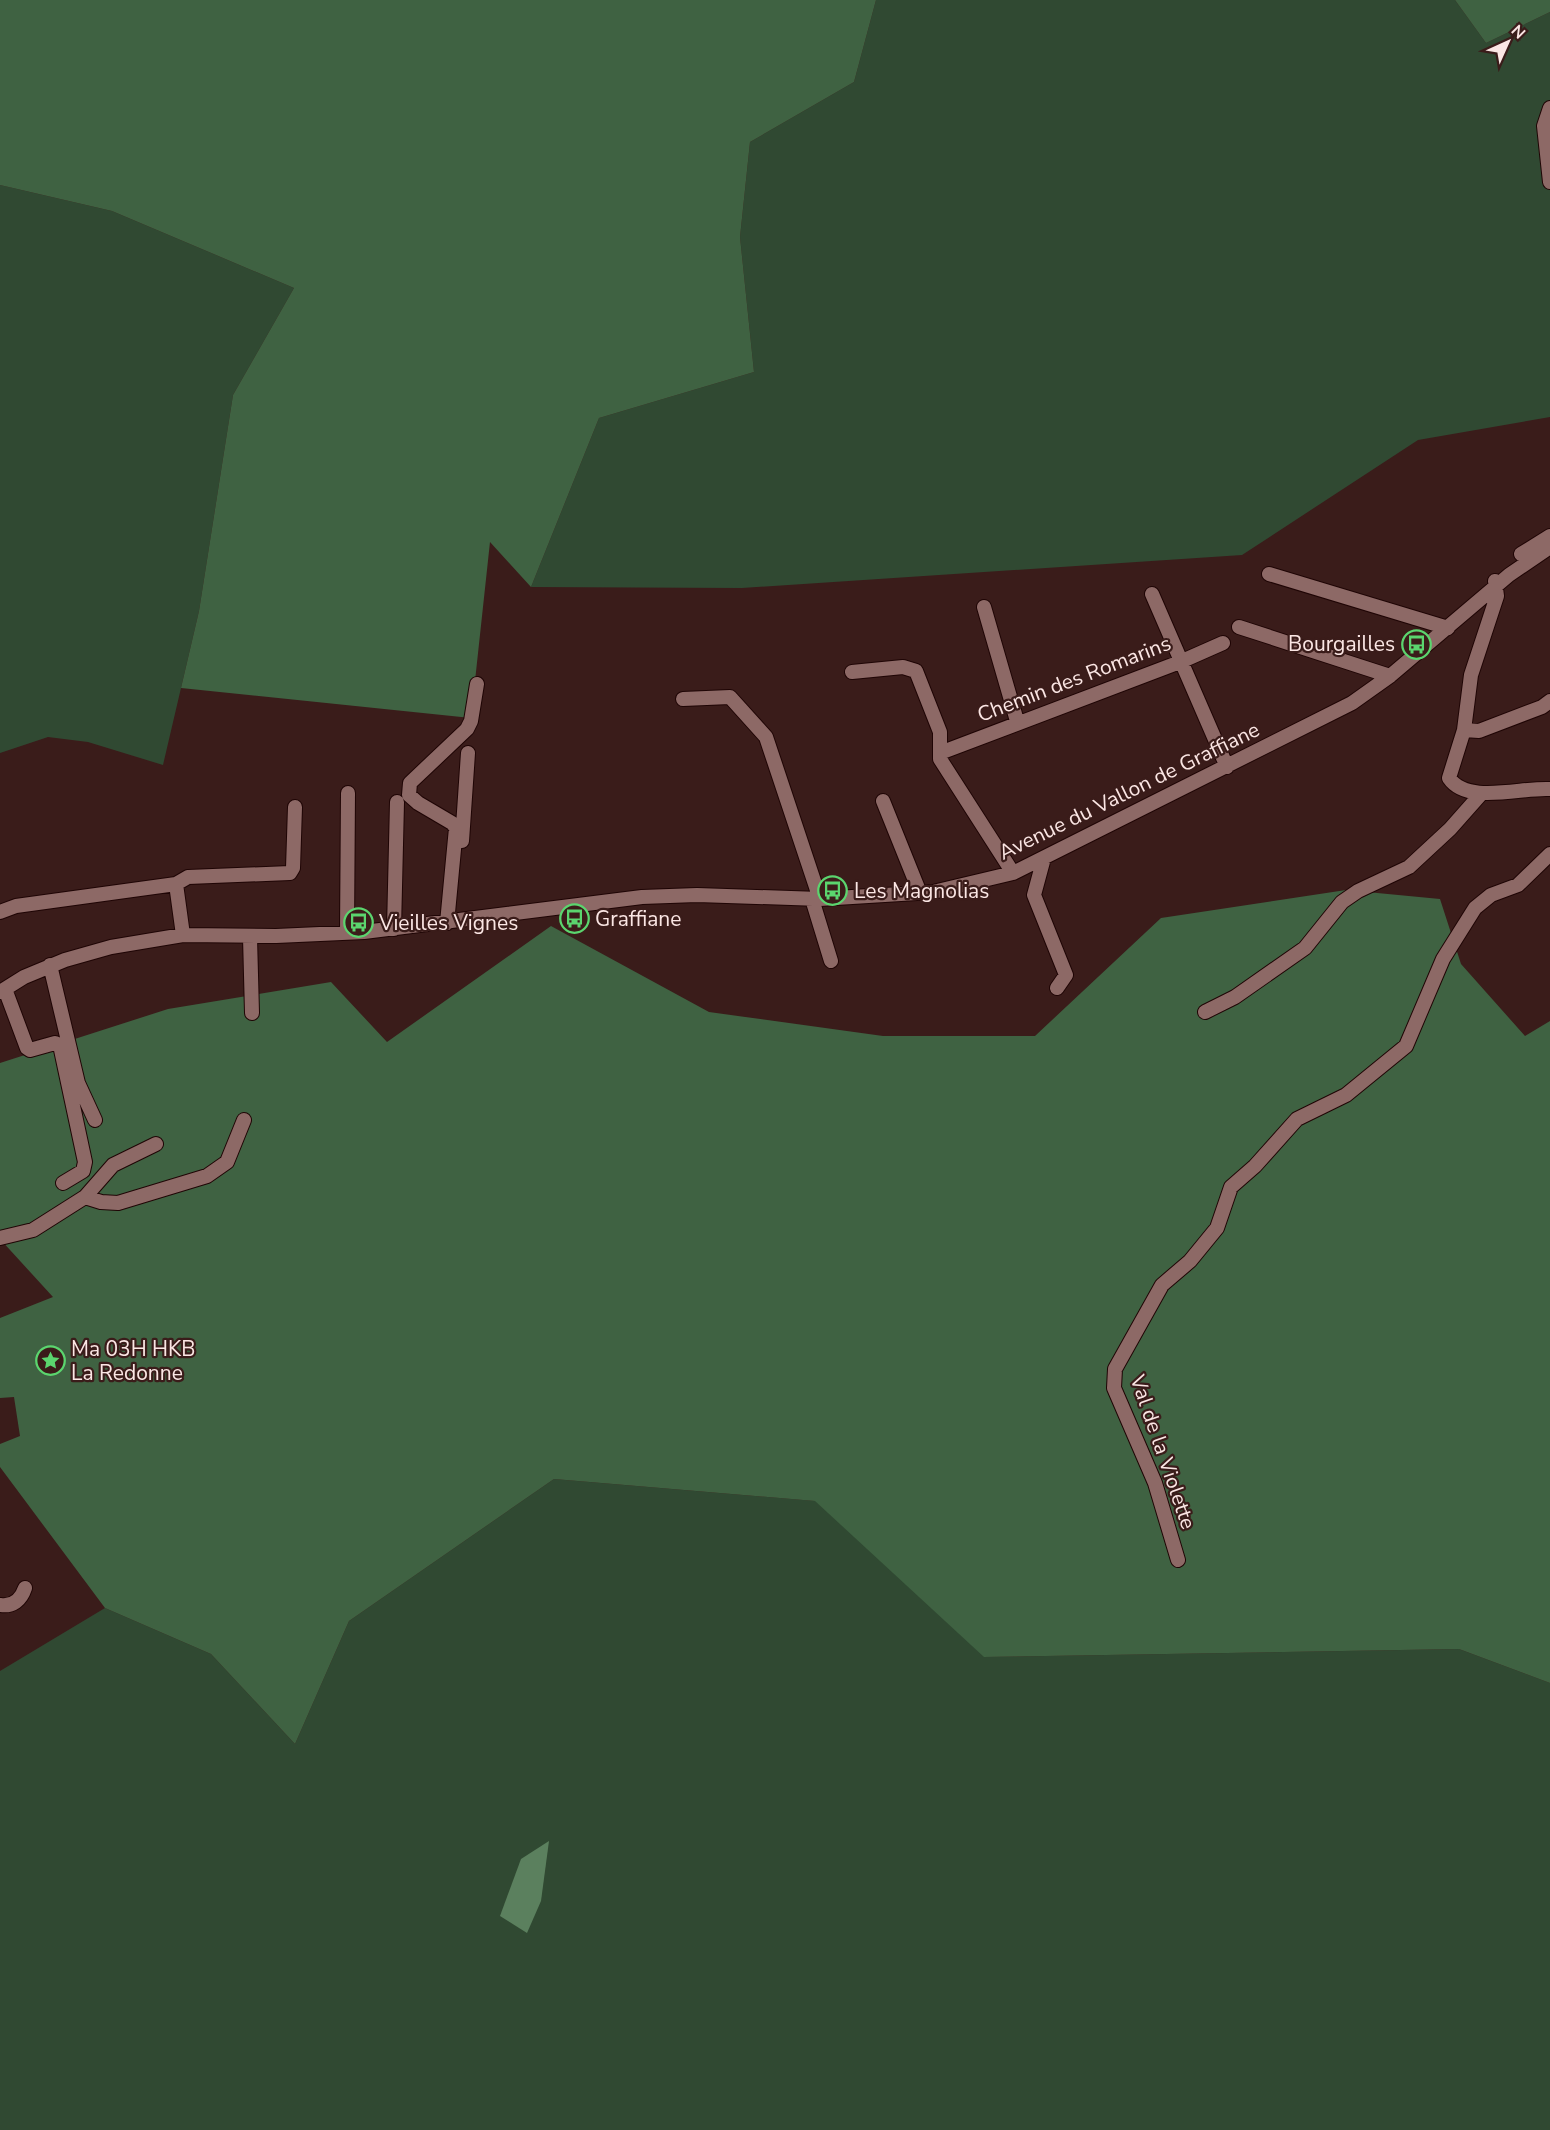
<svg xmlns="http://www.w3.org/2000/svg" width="1550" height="2130" font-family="'Nunito Sans',sans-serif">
	<rect width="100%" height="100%" fill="#3a1c1a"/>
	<!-- green -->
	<path fill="#304932" d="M876 0H1455L1486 43 1550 12V417L1418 440 1242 555 742 588 531 587 599 418 754 372 740 237 750 142 854 82Z
		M0 185 112 211 294 288 233 395 199 611 163 765 88 742 48 737 0 753Z
		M554 1479 816 1501 985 1657 1459 1649 1550 1683V2130H0V1671L105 1608 211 1654 295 1744 349 1621Z"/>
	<!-- forest -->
	<path fill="#3f6242" d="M0 0H876L854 82 750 142 740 237 754 372 599 418 531 587 490 542 471 718 181 688 199 611 233 395 294 288 112 211 0 185Z
		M1455 0H1550V12L1486 43Z
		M1346 890 1440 899 1461 964 1525 1036 1550 1021V1683L1459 1649 984 1657 815 1501 554 1479 349 1621 295 1744 211 1654 105 1608 0 1467V1444L20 1436 14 1397 0 1398V1318L53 1297 0 1239V1063L168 1009 331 982 387 1042 551 926 709 1012 883 1036H1035L1161 918Z"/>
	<!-- water -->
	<path fill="#5b805e" d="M549 1841 541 1901 527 1933 500 1916 521 1859Z"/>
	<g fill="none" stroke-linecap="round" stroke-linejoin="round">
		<defs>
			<path id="minor" d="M1550 108 1544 126 1550 182
				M1521 554 1550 536
				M1269 574 1448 628
				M1495 581 1497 596 1471 675 1464 730 1449 778C1467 805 1522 787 1550 789
				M1152 594 1227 767
				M984 607 1017 721
				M1239 627 1390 676
				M852 672 903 667 916 671 940 732V759L1013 873
				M683 699 730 697 766 737 820 899
				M1464 730 1479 731 1542 707 1550 701
				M940 753 1180 662 1223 643
				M883 801 920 893
				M462 841 468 753
				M1044 858 1034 895 1066 975 1057 988
				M176 884 183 935
				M812 899 831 961
				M0 912 16 906 176 884 188 877 290 873 293 868 295 807
				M447 923 456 828 452 823 418 803 409 795 410 783 467 729 471 721 477 684
				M394 929 397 802
				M347 932 348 793
				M250 937 252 1013
				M50 965 78 1083 95 1120
				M5 989 27 1048 30 1050 55 1043 60 1045 85 1162 83 1171 63 1183
				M0 992 24 977 65 960 111 947 183 935 276 936 364 932 642 897 697 895 820 899 933 892 1013 873 1352 703 1390 676 1509 575 1550 547
				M1205 1012 1235 997 1305 948 1342 902 1358 891 1409 867 1450 829 1481 794
				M85 1197 101 1202 118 1203 207 1176 227 1162 244 1120
				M0 1238 33 1230 85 1197 113 1165 156 1144
				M1178 1560 1155 1483 1114 1388 1115 1369 1162 1285 1190 1261 1217 1228 1231 1187 1255 1166 1297 1119 1346 1095 1406 1046 1443 959 1475 908 1491 895 1518 885 1550 854
				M0 1605C13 1607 21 1600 25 1588"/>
		</defs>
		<!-- minor casing -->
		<use href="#minor" stroke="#1f0505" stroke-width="16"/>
		<!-- minor -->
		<use href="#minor" stroke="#8d6966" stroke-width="14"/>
	</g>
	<!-- icons -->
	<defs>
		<symbol id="bus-ring" viewBox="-11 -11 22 22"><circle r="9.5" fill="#3a1c1a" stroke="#5bd56e" stroke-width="1.5"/><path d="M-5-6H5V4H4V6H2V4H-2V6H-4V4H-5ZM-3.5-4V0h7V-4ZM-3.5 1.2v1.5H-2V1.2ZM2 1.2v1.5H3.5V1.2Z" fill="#5bd56e"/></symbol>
		<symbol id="sight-ring" viewBox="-11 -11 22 22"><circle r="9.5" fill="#3a1c1a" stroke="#5bd56e" stroke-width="1.5"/><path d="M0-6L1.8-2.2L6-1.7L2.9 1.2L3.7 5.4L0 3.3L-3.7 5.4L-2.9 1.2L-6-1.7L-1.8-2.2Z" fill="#5bd56e"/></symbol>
	</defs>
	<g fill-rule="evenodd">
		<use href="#bus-ring" x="1400" y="628" width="33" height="33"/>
		<use href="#bus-ring" x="816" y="874" width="33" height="33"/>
		<use href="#bus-ring" x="558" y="902" width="33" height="33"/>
		<use href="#bus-ring" x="342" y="906" width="33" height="33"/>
		<use href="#sight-ring" x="34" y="1344" width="33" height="33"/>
	</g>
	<g text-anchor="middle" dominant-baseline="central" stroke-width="4.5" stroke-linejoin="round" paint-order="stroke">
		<!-- poi labels -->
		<g font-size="21" fill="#fbe6e4" stroke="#3a1c1a" text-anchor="start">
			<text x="1395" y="644" text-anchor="end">Bourgailles</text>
			<text x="854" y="891">Les Magnolias</text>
			<text x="595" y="919">Graffiane</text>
			<text x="379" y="923">Vieilles Vignes</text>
			<text x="71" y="1349">Ma 03H HKB<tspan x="71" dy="24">La Redonne</tspan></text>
		</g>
		<!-- street labels -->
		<g font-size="21" fill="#fbe6e4" stroke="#3a1c1a">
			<text transform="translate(1074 679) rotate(-21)">Chemin des Romarins</text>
			<text transform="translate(1129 791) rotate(-26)">Avenue du Vallon de Graffiane</text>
			<text transform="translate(1163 1452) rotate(71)">Val de la Violette</text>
		</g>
	</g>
	<!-- north arrow -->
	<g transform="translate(1508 42) rotate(45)" stroke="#3a1c1a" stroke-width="4.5" paint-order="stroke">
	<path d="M0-4.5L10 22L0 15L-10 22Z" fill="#fbe6e4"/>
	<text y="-9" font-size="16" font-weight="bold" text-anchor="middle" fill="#fbe6e4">N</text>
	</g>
</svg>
